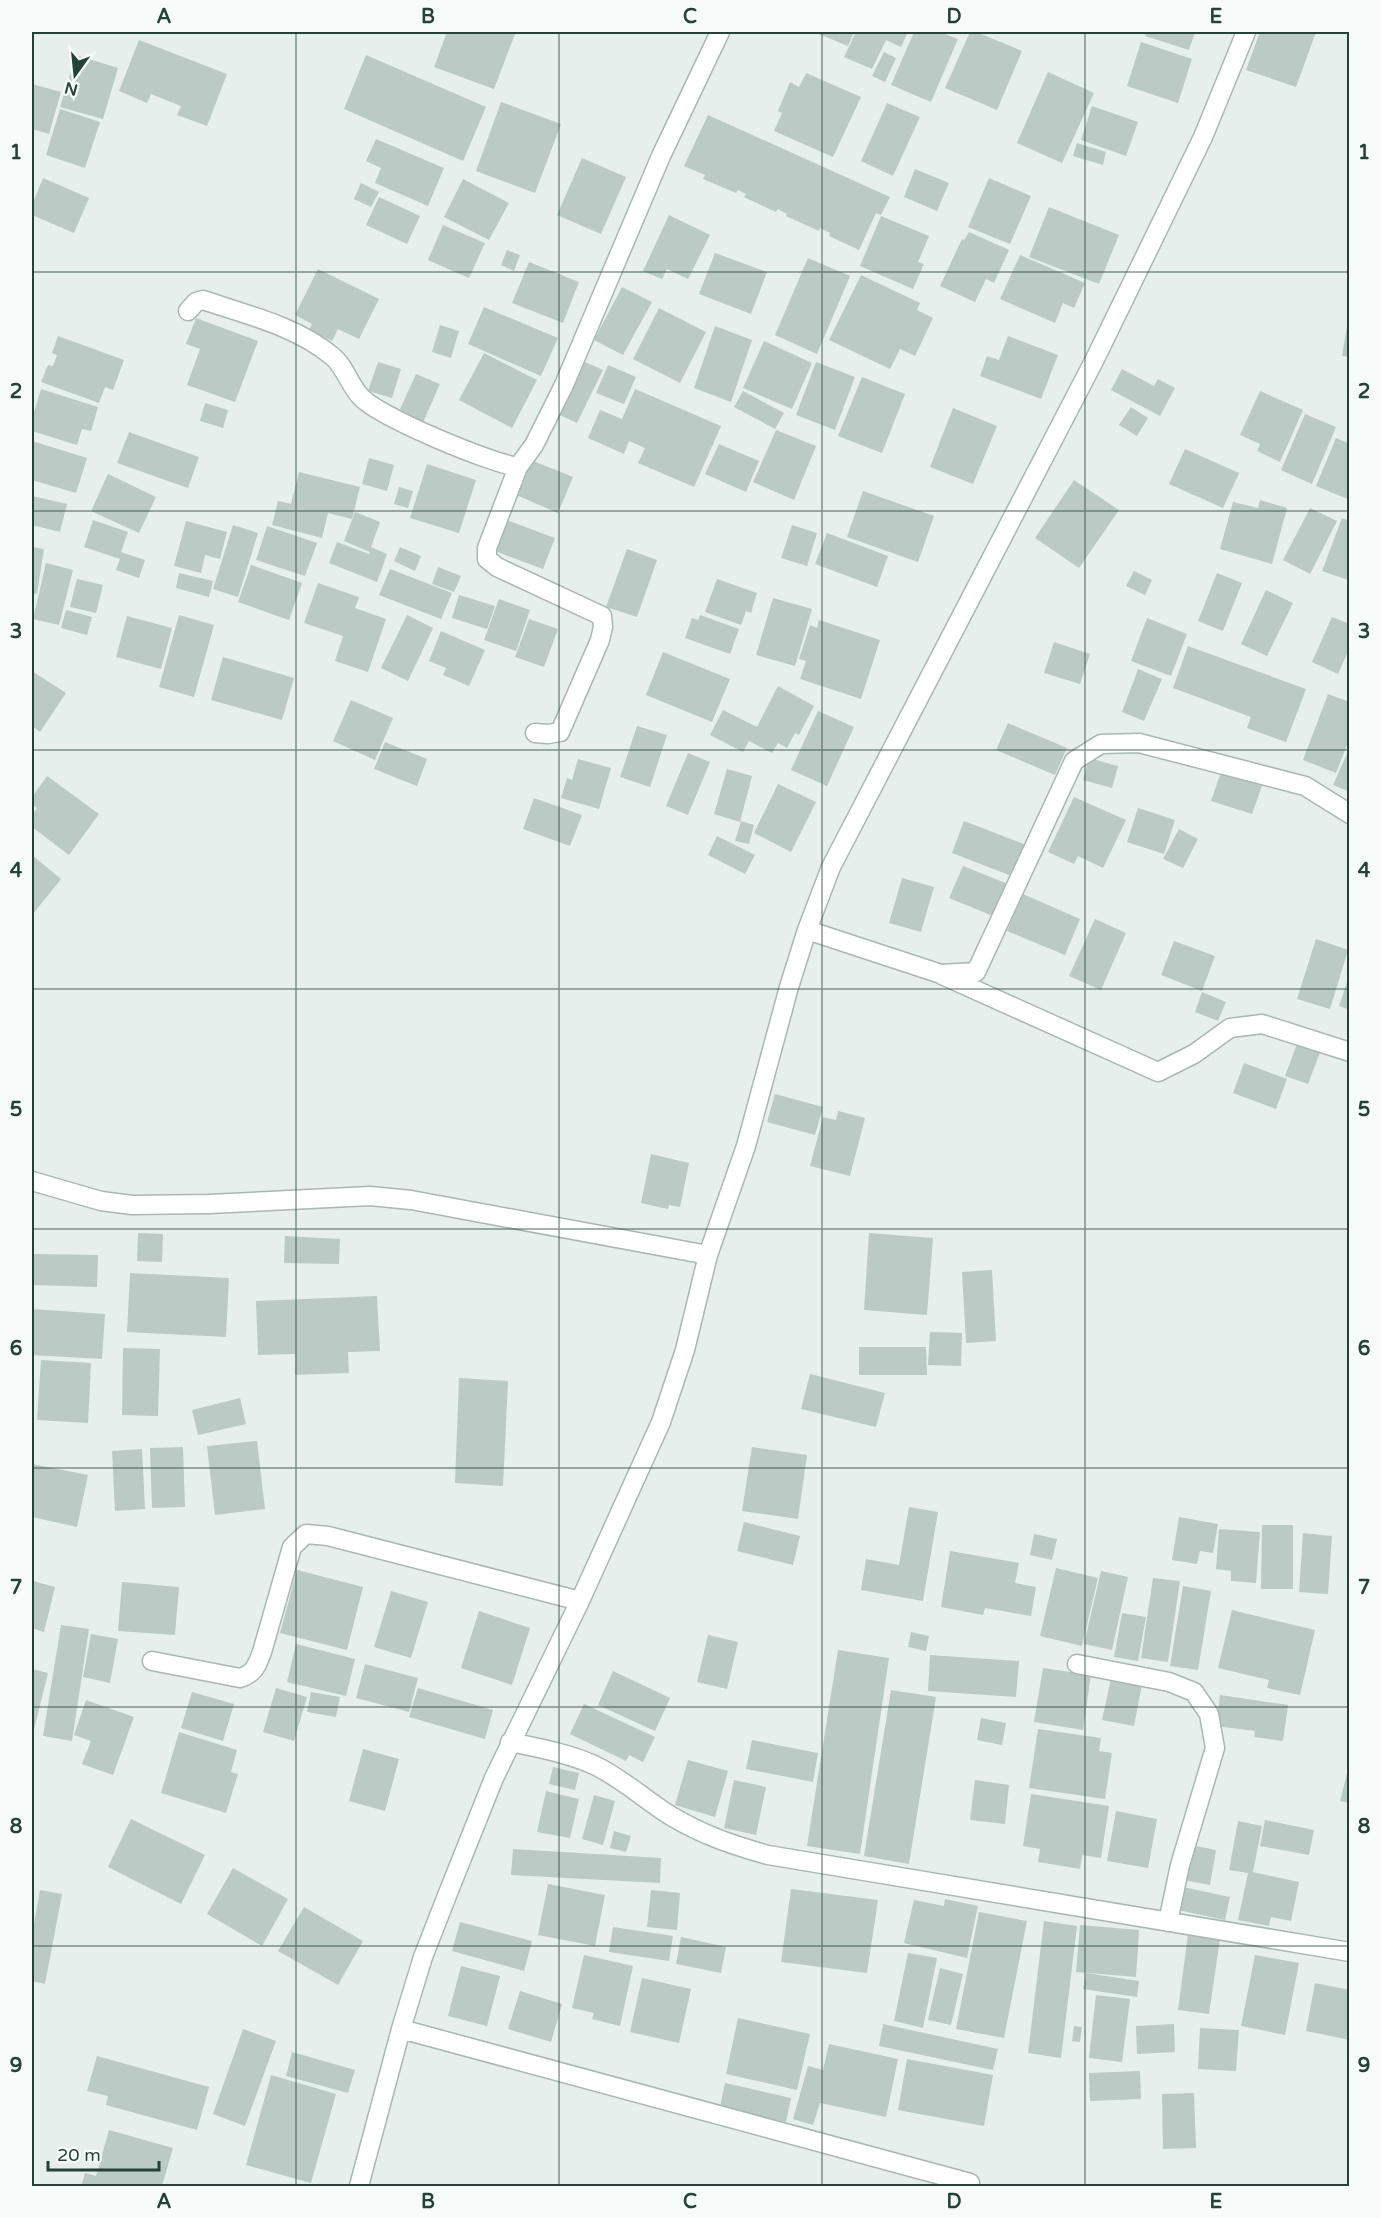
<svg xmlns="http://www.w3.org/2000/svg" width="1381" height="2218" font-family="'Varela Round',sans-serif">
	<rect width="100%" height="100%" fill="#e6efeb"/>
	<!-- building -->
	<path fill="#bbcac4" d="M447 32H509L515 34 494 89 434 67Z
		M814 32H854L848 46Z
		M856 32H908L901 47 886 40 872 69 844 57Z
		M914 32H939L958 39 931 102 891 85Z
		M970 32H976L1022 51 997 110 945 88Z
		M1147 32H1195L1189 50 1145 36Z
		M1260 32H1316L1296 87 1246 70Z
		M139 40 227 74 207 126 177 115 181 106 151 94 147 103 119 91Z
		M1141 42 1192 59 1178 103 1127 86Z
		M884 52 896 58 885 82 872 76Z
		M76 55 118 68 103 119 60 107Z
		M366 55 486 107 463 161 344 109Z
		M1048 72 1094 93 1062 163 1017 143Z
		M806 73 861 97 833 157 774 131 782 113 778 111 790 82 799 87Z
		M32 84 61 92 49 134 32 129Z
		M501 102 561 124 535 193 476 171Z
		M887 103 920 117 893 176 861 161Z
		M1092 106 1138 122 1126 156 1081 140Z
		M60 109 100 122 85 168 46 155Z
		M708 115 890 197 881 215 876 213 859 250 829 236 830 233 820 228 819 231 786 216 787 214 778 209 776 212 744 197 746 194 738 190 736 193 703 179 705 175 684 166Z
		M376 139 444 168 428 206 375 183 381 168 366 161Z
		M1077 143 1106 152 1103 165 1073 156Z
		M582 158 626 177 601 234 557 215Z
		M915 169 949 183 937 211 904 197Z
		M43 178 89 198 74 233 32 215V205Z
		M989 178 1031 196 1010 244 968 227Z
		M463 179 509 203 489 240 444 217Z
		M361 183 379 192 371 207 354 199Z
		M379 197 420 216 407 244 366 225Z
		M1049 207 1119 235 1099 284 1029 257Z
		M669 215 710 235 688 279 667 269 662 279 643 271Z
		M881 216 929 236 918 262 924 264 913 289 860 266Z
		M443 225 485 243 469 278 428 260Z
		M969 232 1009 250 994 283 986 279 975 302 940 286 962 239 964 240Z
		M507 250 520 255 514 271 501 265Z
		M715 253 767 272 751 314 699 294Z
		M1020 255 1085 283 1074 308 1063 303 1055 323 1000 299Z
		M808 258 850 276 817 354 775 335Z
		M529 262 579 282 563 323 512 303Z
		M318 269 379 299 359 339 338 329 332 341 309 330 312 324 295 315Z
		M861 275 920 303 917 310 933 318 915 356 900 349 890 369 829 340Z
		M622 287 652 302 623 355 594 340Z
		M484 307 558 338 541 376 468 344Z
		M659 308 706 332 680 383 633 359Z
		M196 318 258 341 235 402 187 385 200 349 186 344Z
		M1348 320H1350V357L1342 356Z
		M440 325 459 331 451 358 432 352Z
		M715 326 752 340 731 402 694 388Z
		M58 336 124 360 113 390 105 387 99 403 41 382 48 365 53 366 57 355 52 353Z
		M1008 336 1058 355 1041 399 980 376 987 356 999 360Z
		M764 341 812 363 792 409 743 388Z
		M484 353 537 380 512 428 459 400Z
		M574 357 603 370 577 423 549 410Z
		M378 362 401 369 392 398 368 391Z
		M816 362 855 377 835 430 796 415Z
		M608 365 636 377 624 404 596 393Z
		M1122 369 1154 386 1158 379 1175 388 1160 416 1111 390Z
		M416 374 440 384 421 427 397 416Z
		M862 377 905 394 882 453 838 436Z
		M41 389 98 407 91 431 82 429 77 445 32 431V419Z
		M635 389 721 426 694 487 638 463 645 448 629 441 624 454 588 438 600 410 622 419Z
		M743 391 784 413 775 429 734 407Z
		M1260 391 1303 410 1280 462 1257 451 1260 444 1240 435Z
		M205 403 228 410 223 428 200 421Z
		M1131 407 1148 418 1137 436 1119 425Z
		M953 408 997 426 973 484 930 467Z
		M1305 414 1336 427 1312 484 1281 470Z
		M776 430 816 446 794 500 753 482Z
		M129 432 199 457 188 488 117 463Z
		M1336 438 1350 444V500L1316 486Z
		M32 441 87 458 76 493 32 480Z
		M719 444 759 461 746 492 705 474Z
		M1185 449 1239 473 1223 508 1169 484Z
		M369 458 394 465 387 491 362 484Z
		M531 460 573 477 558 513 516 495Z
		M427 464 476 480 459 533 410 518Z
		M299 472 360 487 352 519 328 513 322 538 272 525 278 501 291 504Z
		M108 474 156 497 139 533 91 511Z
		M1074 480 1119 510 1079 568 1035 538Z
		M399 487 413 491 408 508 394 504Z
		M863 491 934 516 918 562 847 537Z
		M32 496 67 504 60 532 32 525Z
		M1260 500 1287 508 1272 564 1220 549 1233 502 1258 508Z
		M1310 508 1337 521 1310 574 1283 560Z
		M355 512 380 522 371 547 387 554 377 582 329 563 337 542 369 554 370 552 344 541Z
		M1342 518 1350 521V575L1348 580 1322 571Z
		M93 520 128 532 121 552 145 560 139 578 116 570 120 559 84 547Z
		M507 520 555 538 543 569 495 551Z
		M186 521 227 532 220 559 205 555 201 573 174 566Z
		M233 525 258 533 238 597 213 589Z
		M792 525 817 533 807 566 781 558Z
		M267 526 317 543 305 576 256 560Z
		M827 533 888 556 877 587 815 564Z
		M32 547 44 549 37 594 32 593Z
		M400 547 421 556 415 571 394 561Z
		M627 549 657 560 637 617 606 607Z
		M46 563 73 570 59 625 33 619Z
		M251 565 302 583 289 620 238 602Z
		M438 567 461 576 454 592 432 584Z
		M390 569 452 593 441 619 379 595Z
		M1134 571 1152 580 1145 595 1126 586Z
		M179 573 213 581 209 597 176 588Z
		M1217 573 1242 583 1223 631 1198 621Z
		M77 579 103 585 96 613 70 607Z
		M717 579 757 593 751 613 746 611 741 625 705 612Z
		M318 583 359 597 355 608 386 619 368 672 335 661 343 636 304 623Z
		M1266 590 1293 603 1267 656 1241 644Z
		M459 595 495 606 487 629 452 618Z
		M773 598 812 609 795 666 756 655Z
		M499 599 530 610 516 651 484 640Z
		M66 610 92 617 87 635 61 628Z
		M179 615 214 625 194 697 159 687Z
		M407 615 433 628 408 681 381 668Z
		M700 615 739 629 730 654 685 638 692 618 698 620Z
		M127 616 172 628 161 669 116 657Z
		M1332 617 1350 624V647L1338 674 1312 662Z
		M1147 618 1187 634 1171 676 1131 661Z
		M529 619 558 629 544 667 515 657Z
		M819 620 880 640 861 699 800 679 806 661 799 659 810 625 817 628Z
		M441 631 485 650 469 686 443 675 446 668 429 661Z
		M1054 642 1090 654 1080 684 1044 673Z
		M1188 646 1306 689 1286 742 1247 728 1251 717 1173 688Z
		M663 652 730 679 712 722 646 695Z
		M223 657 294 678 282 720 211 700Z
		M1138 669 1162 679 1144 721 1122 712Z
		M32 671 66 693 40 732 32 726Z
		M778 686 814 706 799 735 795 733 787 748 778 743 772 753 749 741 743 752 710 735 723 710 757 727Z
		M1328 694 1350 702V737L1336 773 1303 760Z
		M351 700 393 718 375 760 333 741Z
		M818 711 854 727 827 786 791 770Z
		M1008 723 1067 748 1055 775 996 750Z
		M637 726 667 735 650 787 620 777Z
		M385 742 427 759 417 786 374 769Z
		M1350 747V792L1333 785Z
		M688 753 710 762 688 815 666 806Z
		M1089 758 1118 766 1112 788 1083 780Z
		M578 759 611 768 599 809 561 798 567 778 572 780Z
		M727 769 752 776 740 822 714 814Z
		M1222 769 1263 783 1252 814 1211 801Z
		M47 776 99 814 69 855 32 827V815L37 808 32 804V797Z
		M778 784 816 802 791 852 754 833Z
		M1074 797 1126 820 1103 868 1078 856 1074 864 1048 852Z
		M534 798 582 815 570 846 523 829Z
		M1138 808 1175 820 1164 854 1127 842Z
		M741 821 754 825 749 844 735 841Z
		M964 821 1029 846 1017 878 952 853Z
		M1179 829 1198 839 1183 868 1163 859Z
		M717 836 755 855 745 874 708 855Z
		M32 855 61 879 32 915Z
		M963 866 1013 886 1000 919 949 898Z
		M902 878 934 887 921 932 889 923Z
		M1023 894 1080 919 1065 955 1007 931Z
		M1095 919 1126 933 1101 990 1069 976Z
		M1316 939 1348 950 1330 1009 1297 999Z
		M1174 941 1215 956 1202 991 1161 975Z
		M1349 976H1350V1010L1339 1006Z
		M1202 992 1226 1002 1218 1021 1195 1012Z
		M1303 1028 1326 1037 1308 1084 1285 1076Z
		M1244 1063 1287 1079 1276 1109 1233 1093Z
		M775 1094 823 1107 815 1135 767 1122Z
		M838 1111 865 1118 850 1176 810 1166 823 1117 836 1120Z
		M651 1154 689 1163 680 1207 669 1205 668 1209 641 1203Z
		M138 1233 163 1234 162 1262 137 1261Z
		M869 1233 933 1238 927 1315 864 1310Z
		M285 1236 340 1239 339 1264 284 1263Z
		M34 1254 98 1255 97 1287 34 1285Z
		M992 1270 996 1341 966 1343 962 1272Z
		M130 1273 229 1278 226 1337 127 1332Z
		M377 1296 380 1351 348 1352 349 1373 295 1375V1354L258 1355 256 1301Z
		M32 1309 105 1314 102 1359 32 1355Z
		M930 1332 962 1333 961 1366 928 1365Z
		M859 1347H926L927 1375H859Z
		M123 1348 160 1349 158 1416 122 1415Z
		M41 1360 91 1363 88 1423 37 1420Z
		M810 1374 885 1393 876 1427 801 1409Z
		M459 1378 508 1381 503 1486 455 1483Z
		M240 1398 246 1424 198 1435 192 1410Z
		M257 1441 265 1509 215 1515 207 1446Z
		M183 1447 185 1507 152 1508 150 1448Z
		M752 1447 807 1455 798 1519 742 1511Z
		M142 1449 145 1509 115 1511 112 1451Z
		M32 1464 88 1475 77 1527 32 1517Z
		M909 1507 938 1512 923 1601 861 1590 866 1559 899 1565Z
		M1179 1517 1218 1524 1213 1553 1200 1551 1197 1564 1172 1560Z
		M744 1522 800 1536 793 1565 737 1551Z
		M1262 1525H1293V1589H1261Z
		M1219 1529 1260 1532 1256 1583 1231 1581V1571L1216 1569Z
		M1303 1533 1332 1536 1328 1594 1299 1592Z
		M1034 1534 1057 1539 1052 1560 1030 1555Z
		M950 1551 1019 1563 1015 1583 1036 1587 1031 1616 985 1608 983 1615 941 1607Z
		M1056 1568 1098 1578 1082 1646 1040 1636Z
		M297 1570 363 1587 347 1650 280 1633Z
		M1101 1571 1128 1577 1112 1650 1084 1644Z
		M1153 1578 1180 1581 1168 1662 1141 1658Z
		M33 1581 55 1587 44 1632 32 1628V1589Z
		M122 1582 179 1587 175 1635 118 1631Z
		M1183 1586 1211 1591 1198 1670 1170 1666Z
		M391 1591 428 1602 411 1658 374 1647Z
		M1232 1610 1315 1630 1300 1695 1267 1688 1269 1680 1218 1668Z
		M479 1611 530 1628 512 1685 461 1668Z
		M1122 1613 1146 1617 1138 1661 1114 1657Z
		M61 1625 89 1629 72 1741 43 1736Z
		M911 1632 929 1636 926 1651 908 1647Z
		M91 1634 118 1639 110 1683 83 1677Z
		M708 1635 738 1642 727 1689 697 1682Z
		M296 1644 355 1659 346 1696 287 1682Z
		M838 1650 889 1658 860 1854 807 1846Z
		M930 1655 1019 1661 1016 1697 928 1691Z
		M365 1664 418 1678 409 1712 356 1698Z
		M1043 1668 1091 1675 1083 1730 1034 1722Z
		M32 1669 48 1673 32 1737Z
		M613 1671 670 1698 655 1731 598 1705Z
		M1111 1678 1142 1684 1134 1726 1102 1720Z
		M276 1688 307 1697 294 1741 263 1732Z
		M418 1688 493 1710 485 1739 409 1717Z
		M891 1690 936 1697 909 1864 864 1856Z
		M192 1692 234 1704 223 1741 181 1728Z
		M311 1692 340 1697 336 1717 307 1712Z
		M1220 1695 1288 1705 1283 1741 1254 1737 1255 1731 1216 1726Z
		M86 1700 134 1717 113 1775 82 1764 91 1741 74 1735Z
		M584 1704 655 1737 643 1762 629 1755 626 1761 570 1734Z
		M981 1718 1006 1723 1002 1745 977 1740Z
		M1038 1729 1101 1738 1099 1751 1112 1753 1105 1799 1029 1788Z
		M179 1732 237 1750 231 1772 238 1774 226 1813 161 1793Z
		M752 1740 818 1753 813 1782 746 1769Z
		M363 1749 399 1759 385 1811 349 1801Z
		M688 1760 728 1771 715 1817 675 1805Z
		M1349 1765H1350V1803L1340 1801Z
		M553 1767 579 1773 575 1790 549 1784Z
		M734 1780 766 1787 756 1835 724 1828Z
		M975 1780 1009 1785 1005 1824 970 1820Z
		M546 1791 579 1799 570 1838 537 1832Z
		M1031 1794 1109 1806 1101 1858 1082 1855 1080 1869 1038 1862 1040 1849 1023 1846Z
		M594 1795 615 1801 603 1845 582 1839Z
		M1116 1811 1157 1819 1148 1868 1107 1861Z
		M131 1819 205 1855 181 1904 108 1867Z
		M1265 1820 1314 1830 1309 1855 1260 1846Z
		M1238 1821 1262 1826 1253 1872 1299 1882 1291 1921 1271 1917 1269 1926 1238 1920 1248 1873 1229 1870Z
		M614 1831 631 1836 626 1852 610 1848Z
		M1191 1845 1216 1850 1210 1885 1184 1880Z
		M513 1849 661 1858 660 1883 511 1875Z
		M233 1868 288 1899 262 1946 207 1914Z
		M548 1884 605 1895 595 1946 538 1935Z
		M1178 1886 1230 1897 1225 1920 1173 1909Z
		M791 1889 878 1900 867 1973 781 1962Z
		M40 1890 62 1894 45 1984 32 1981V1935Z
		M651 1890 680 1893 677 1930 647 1927Z
		M945 1899 978 1906 967 1958 904 1943 914 1900 944 1906Z
		M304 1907 363 1941 338 1985 278 1951Z
		M979 1912 1027 1921 1004 2038 956 2029Z
		M1044 1921 1077 1926 1061 2058 1028 2053Z
		M460 1922 532 1941 524 1971 452 1951Z
		M1080 1925 1139 1930 1136 1977 1076 1972Z
		M613 1927 673 1936 669 1961 609 1952Z
		M1188 1934 1220 1939 1209 2014 1178 2010Z
		M681 1937 726 1947 721 1973 676 1964Z
		M908 1953 937 1958 923 2028 894 2021Z
		M584 1955 633 1966 620 2026 592 2019 594 2013 572 2008Z
		M1255 1955 1299 1963 1285 2035 1241 2026Z
		M461 1966 500 1976 487 2026 448 2016Z
		M940 1968 963 1974 951 2025 928 2020Z
		M1086 1973 1139 1981 1137 1997 1083 1989Z
		M642 1978 691 1989 679 2043 630 2032Z
		M1315 1983 1350 1990V2040L1306 2031Z
		M520 1991 562 2004 551 2042 508 2029Z
		M1096 1995 1130 1999 1122 2062 1089 2058Z
		M738 2018 810 2034 797 2090 726 2074Z
		M883 2024 998 2049 993 2070 879 2046Z
		M1174 2024 1175 2052 1137 2054 1136 2026Z
		M1074 2026 1082 2027 1080 2042 1072 2041Z
		M1200 2028 1239 2030 1236 2071 1198 2069Z
		M243 2029 276 2041 245 2126 213 2114Z
		M829 2044 898 2059 886 2117 820 2103 813 2125 793 2119 808 2066 823 2070Z
		M292 2052 355 2070 348 2093 286 2076Z
		M97 2056 209 2087 197 2130 106 2105 108 2096 87 2091Z
		M907 2059 993 2075 984 2126 898 2110Z
		M1140 2071 1141 2099 1090 2101 1089 2073Z
		M271 2075 336 2094 311 2183 246 2165Z
		M725 2083 791 2098 786 2122 720 2107Z
		M1194 2093 1196 2148 1163 2149 1162 2094Z
		M109 2130 173 2148 162 2186H81L85 2173 96 2176Z"/>
	<g fill="none" stroke-linecap="round" stroke-linejoin="round">
		<defs>
			<path id="minor" d="M188 311 196 302 203 300C247 315 296 326 332 356 345 366 349 385 361 397 379 417 490 463 518 467
				M535 733 548 734 560 732 600 640 603 627 602 616 497 567 487 559V548L518 467 534 445 564 385 661 156 720 32
				M807 930 941 974 976 972 1074 761 1101 744 1139 743 1305 786 1350 814
				M942 975 1158 1072 1194 1054 1230 1028 1262 1024 1350 1052
				M32 1181 101 1201 132 1205 209 1204 370 1196 411 1200 708 1255
				M152 1661 240 1678C255 1673 257 1665 262 1652L292 1547 306 1534 328 1536 580 1601
				M1077 1664 1169 1682 1194 1692 1209 1714 1215 1748 1180 1865 1168 1922
				M510 1742C539 1748 567 1753 594 1765 622 1778 645 1800 671 1816 703 1835 732 1845 768 1855L1350 1952
				M401 2029 970 2183
				M359 2186 401 2029 423 1957 448 1893 494 1778 580 1601 661 1422 685 1350 708 1255 746 1146 789 987 807 930 831 867 1095 359 1203 137 1246 32"/>
		</defs>
		<!-- minor casing -->
		<use href="#minor" stroke="#a8b8b2" stroke-width="21"/>
		<!-- minor -->
		<use href="#minor" stroke="#fff" stroke-width="18"/>
	</g>
	<!-- grid -->
	<path fill="none" stroke="#24423a" stroke-width="1.5" stroke-opacity="0.55" d="M296 32V2186M559 32V2186M822 32V2186M1085 32V2186M32 272H1350M32 511H1350M32 750H1350M32 989H1350M32 1229H1350M32 1468H1350M32 1707H1350M32 1946H1350"/>
	<!-- border -->
	<rect width="1381" height="2218" fill="none" stroke="#f7fbf9" stroke-width="66"/>
	<!-- north arrow -->
	<g transform="translate(75 75) rotate(195)" stroke="#f7fbf9" stroke-width="4.5" paint-order="stroke">
	<path d="M0-4.5L10 22L0 15L-10 22Z" fill="#24423a"/>
	<text y="-9" font-size="16" font-weight="bold" text-anchor="middle" fill="#24423a">N</text>
	</g>
	<!-- scale -->
	<path d="M48 2161v9h111v-9" fill="none" stroke="#24423a" stroke-width="3"/>
	<text x="57" y="2161" font-size="18" fill="#24423a" stroke="#f7fbf9" stroke-width="4.5" paint-order="stroke">20 m</text>
	<rect x="33" y="33" width="1315" height="2152" fill="none" stroke="#24423a" stroke-width="2"/>
	<g font-size="20" text-anchor="middle" font-weight="bold" fill="#24423a">
		<text x="164" y="23">A</text>
		<text x="428" y="23">B</text>
		<text x="690" y="23">C</text>
		<text x="954" y="23">D</text>
		<text x="1216" y="23">E</text>
		<text x="16" y="159">1</text>
		<text x="1364" y="159">1</text>
		<text x="16" y="398">2</text>
		<text x="1364" y="398">2</text>
		<text x="16" y="638">3</text>
		<text x="1364" y="638">3</text>
		<text x="16" y="877">4</text>
		<text x="1364" y="877">4</text>
		<text x="16" y="1116">5</text>
		<text x="1364" y="1116">5</text>
		<text x="16" y="1355">6</text>
		<text x="1364" y="1355">6</text>
		<text x="16" y="1594">7</text>
		<text x="1364" y="1594">7</text>
		<text x="16" y="1833">8</text>
		<text x="1364" y="1833">8</text>
		<text x="16" y="2072">9</text>
		<text x="1364" y="2072">9</text>
		<text x="164" y="2208">A</text>
		<text x="428" y="2208">B</text>
		<text x="690" y="2208">C</text>
		<text x="954" y="2208">D</text>
		<text x="1216" y="2208">E</text>
	</g>
</svg>
